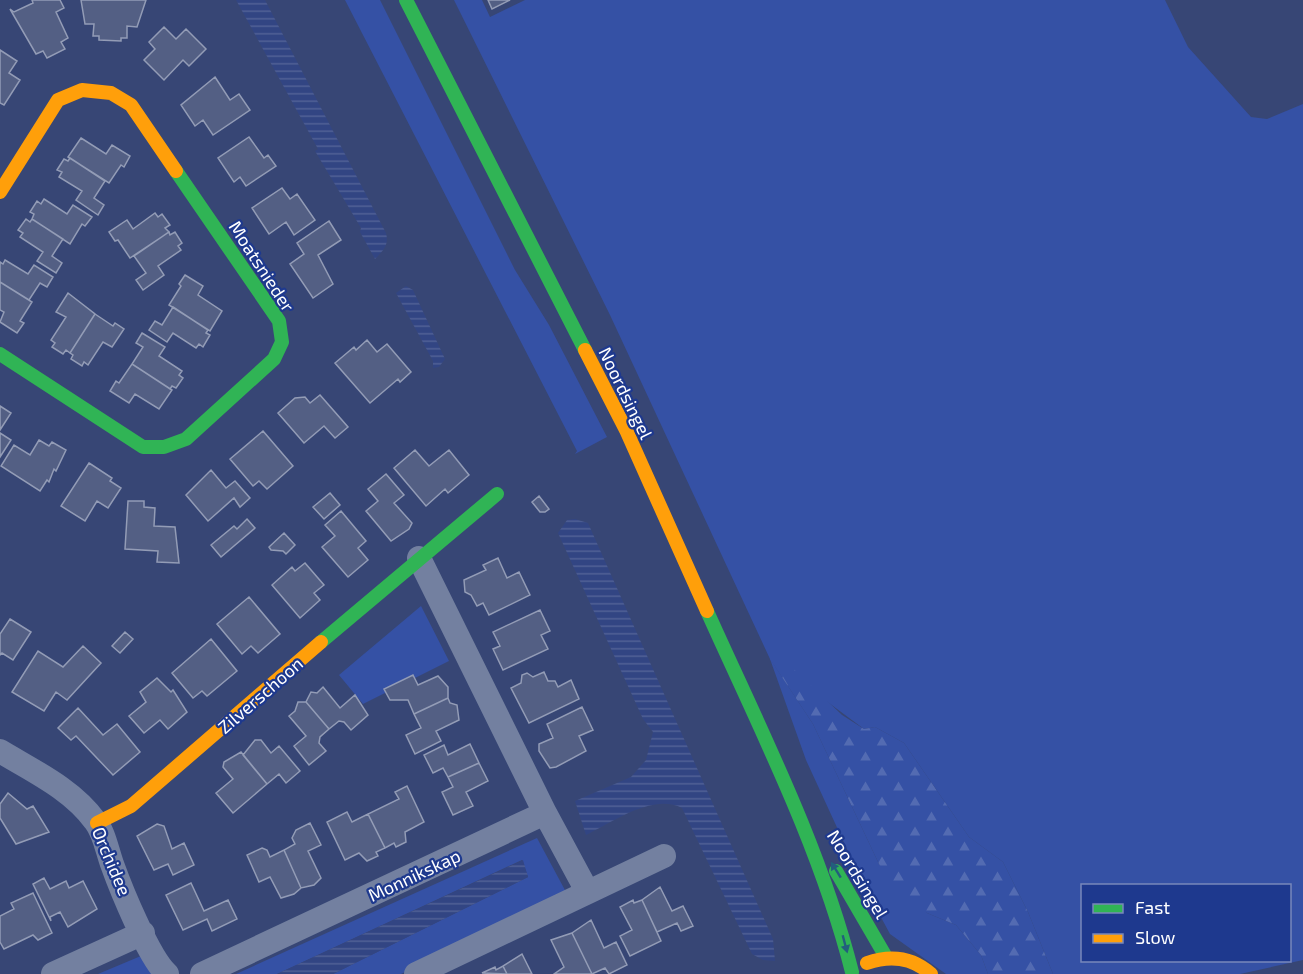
<svg xmlns="http://www.w3.org/2000/svg" width="1303" height="974" font-family="'Exo 2',sans-serif">
	<defs>
		<pattern id="forest-firs" width="22" height="20" patternUnits="userSpaceOnUse" patternTransform="scale(1.5)"><rect width="22" height="20" fill="#3551a5"/><path d="M5 1l3.5 6h-7zM16 11l3.5 6h-7z" fill="#536bb2"/></pattern>
		<pattern id="water-rules" width="6" height="5" patternUnits="userSpaceOnUse" patternTransform="scale(1.5)"><rect width="6" height="5" fill="#324583"/><path d="M0 2.5h6" fill="none" stroke="#516196"/></pattern>
	</defs>
	<rect width="100%" height="100%" fill="#374675"/>
	<!-- green -->
	<path fill="#3551a5" fill-rule="evenodd" d="M345 0H380L515 270 549 325 607 437 575 454 577 451Z
		M454 0H482L490 17 525 0H1165L1188 47 1251 117 1267 119 1303 104V960L1240 974H1053L1028 912 1003 862 969 837 904 743 875 727 864 729 771 660 813 724 879 864 927 913 956 925 981 955 988 974H946L890 934 863 884 806 760 770 659 610 315ZM1082 886H1290V960H1082Z
		M421 606 449 661 363 704 339 675Z
		M537 838 566 892 401 974H333L528 877 522 860 277 974H236Z
		M148 953 158 974H98Z"/>
	<!-- forest -->
	<path fill="url(#forest-firs)" d="M770 659H783L842 715 864 729 875 727 904 743 969 837 1003 862 1028 912 1053 974H988L981 955 956 925 927 913 899 896 879 864 813 724Z"/>
	<!-- water -->
	<path fill="url(#water-rules)" d="M236 0H265L386 233C389 245 384 250 375 259L360 232 361 228 315 151 318 149Z
		M406 286 413 290 445 359 439 367 433 368V361L396 293Z
		M575 519 588 523 773 939 775 961 763 960 752 954 682 808C653 793 613 822 586 835L575 801 631 777 646 760 653 732 643 719 558 533 567 520Z
		M523 860 528 877 333 974H277Z"/>
	<!-- building -->
	<path fill="#535f84" stroke="#939cb6" stroke-width="1.5" d="M32 0H60L64 8 56 12 68 38 61 42 65 49 47 58 43 51 36 54 10 9 14 12 33 3Z
		M81 0H146L137 27 127 26V38H121V41L99 40V36H93L94 24H85Z
		M488 0H510L492 9Z
		M164 27 176 39 186 29 206 49 189 66 183 60 164 80 144 60 155 49 149 42Z
		M0 50 17 61 9 73 20 80 4 105 0 103Z
		M215 77 230 100 239 94 250 110 213 135 203 120 195 126 181 105Z
		M249 137 264 158 268 155 276 166 246 186 240 177 234 182 218 158Z
		M81 138 106 154 112 145 130 156 124 167 121 165 109 183 68 157Z
		M70 158 105 181 94 198 104 205 98 215 76 200 82 191 59 177 62 172 57 170 64 159 68 161Z
		M282 188 290 199 297 194 315 220 294 235 286 222 269 234 252 208Z
		M44 199 67 214 73 205 92 217 85 226 82 224 70 244 32 219 34 214 30 212 37 201 41 204Z
		M155 213 158 217 162 214 170 225 165 228 169 232 130 258 118 240 115 241 109 232 127 220 133 229Z
		M26 219 30 222 32 219 63 239 52 256 62 263 56 273 37 261 43 252 20 237 23 233 18 230Z
		M329 221 341 240 318 255 333 284 313 298 290 264 304 254 297 243Z
		M169 232 170 235 175 232 182 243 178 246 181 250 158 266 164 275 143 290 136 280 146 273 134 256Z
		M5 260 28 274 34 265 53 277 47 287 40 283 29 300 0 282V262L3 264Z
		M185 275 203 286 198 295 222 311 210 331 169 305 181 286 179 284Z
		M0 282 32 302 20 321 24 323 17 333 0 322 4 312 0 310Z
		M68 293 95 314 70 353 66 350 63 354 52 347 55 343 51 340 66 317 56 312Z
		M173 307 208 330 206 333 210 335 203 347 199 344 196 348 173 333 167 342 149 330 155 321 162 325Z
		M95 314 113 326 115 323 124 329 112 347 103 342 88 365 84 362 82 366 71 359 73 355 70 353Z
		M142 333 165 347 159 356 182 371 179 375 183 378 176 388 172 386 170 389 132 364 143 347 136 343Z
		M367 340 377 352 387 344 411 372 400 382 398 379 370 403 335 363 354 347 356 350Z
		M132 364 172 390 159 409 135 394 129 403 110 391 116 381 119 383Z
		M320 395 348 427 335 438 324 426 304 443 278 413 295 398 305 397 310 403Z
		M0 406 11 413 0 430Z
		M263 431 293 466 267 489 259 481 253 486 230 459Z
		M0 433 11 440 0 457Z
		M39 440 49 446 52 442 66 450 56 471 54 469 49 482 47 480 40 491 1 466 14 445 30 455Z
		M415 450 429 466 449 450 469 475 448 493 445 489 426 506 394 468Z
		M89 463 112 478 110 481 121 488 108 508 97 501 85 521 61 506Z
		M211 470 226 488 235 481 250 498 240 507 234 498 208 521 186 495Z
		M386 474 404 495 394 503 412 523 409 529 391 541 366 511 378 501 368 489Z
		M330 493 340 505 324 519 313 507Z
		M539 496 549 509 545 512H540L532 502Z
		M128 501H144V507L155 508 154 526 175 527 179 563 157 562 158 551 125 549Z
		M341 511 366 541 358 548 368 560 348 577 322 547 335 536 325 525Z
		M247 519 255 528 221 557 211 545 234 526 237 529Z
		M284 533 295 545 286 554 283 551 271 550 269 547Z
		M498 558 507 578 519 572 530 595 489 615 483 603 477 606 471 595 465 592 464 580 486 570 483 565Z
		M305 563 324 585 314 593 320 600 300 618 272 585 292 567 295 571Z
		M249 597 280 634 258 653 251 646 242 654 217 624Z
		M540 610 550 631 541 635 548 649 503 670 493 649 500 646 493 632Z
		M10 619 31 632 13 660 2 653 0 655V634Z
		M125 632 133 639 120 653 112 646Z
		M211 639 237 671 207 696 202 691 193 698 172 673Z
		M83 646 101 663 67 700 56 692 44 711 12 692 38 651 63 667Z
		M544 672 548 681H555L558 687 571 680 579 699 529 723 511 688 521 683 522 675 527 673 533 677Z
		M413 675 418 685 438 676 448 687V698L414 714 408 700H390L384 689Z
		M157 678 171 692 173 690 187 712 168 729 160 720 144 733 129 716 146 702 140 692Z
		M323 687 340 708 355 695 368 715 351 730 344 722 339 721 329 729 306 702 311 692 317 693Z
		M448 698 450 703 457 705 459 720 436 731 441 741 415 754 406 735 421 728 414 714Z
		M298 702H306L329 729 320 737 319 743 326 751 309 765 294 746 306 736 289 716 295 711Z
		M582 707 593 730 579 736 586 751 556 767 550 768 539 751V744L553 738 547 724Z
		M78 708 103 735 117 724 140 752 113 775 76 736 71 740 58 728Z
		M255 740H261L271 753 279 746 300 771 286 783 279 774 267 784 243 755Z
		M470 744 479 763 448 777 443 768 433 773 424 755 444 745 448 755Z
		M241 752 267 784 233 813 216 793 233 779 223 767 224 762Z
		M479 763 488 781 466 792 473 806 453 815 442 792 453 787 448 777Z
		M407 786 424 822 405 832 406 842 396 847 394 843 385 848 368 814 399 799 395 792Z
		M8 793 27 809 33 806 49 832 16 844 0 818V804Z
		M347 812 352 822 368 814 385 848 376 852 378 856 367 861 359 853 345 860 327 822Z
		M310 823 321 845 308 851 321 878 314 885 301 888 284 850 295 844 292 838 296 830Z
		M157 824 164 826 172 849 184 843 194 865 173 875 168 864 154 870 137 836Z
		M262 848 267 850 270 857 284 850 301 888 294 894 281 898 270 877 259 882 247 855Z
		M44 878 50 889 66 881 69 888 83 881 97 909 68 927 60 912 50 917 51 921 33 884Z
		M191 883 204 911 228 900 237 919 212 931 207 919 183 930 166 895Z
		M660 887 672 911 683 906 693 926 681 931 677 923 657 932 642 900Z
		M33 893 52 933 38 940 33 935 4 949 0 942V916L14 909 11 903Z
		M633 900 634 903 642 900 661 941 630 956 620 936 632 930 620 907Z
		M591 920 604 948 616 942 627 965 609 974 605 968 592 974 572 933Z
		M572 933 592 974H593H554L564 967 551 940Z
		M522 954 532 974H507L503 966Z
		M503 966 507 974 482 973 495 967 496 970Z"/>
	<g fill="none" stroke-linecap="round" stroke-linejoin="round">
		<!-- street -->
		<path stroke="#7380a0" stroke-width="24" d="M419 558 545 813
			M0 751C33 771 72 789 95 821 104 832 107 850 112 864 121 889 149 958 167 974
			M53 974 143 933
			M202 974 545 813 587 891
			M416 974 664 856"/>
		<!-- fast -->
		<path stroke="#30b455" stroke-width="14" d="M406 0 585 350
			M0 354 143 447H164L186 439 274 359 282 342 279 321 176 171
			M707 611C760 729 820 846 852 972
			M321 642 497 494
			M836 871 886 957"/>
		<!-- slow -->
		<path stroke="#ff9f0a" stroke-width="14" d="M0 192 58 100 82 90 111 93 131 105 176 171
			M585 350 626 430 707 611
			M97 823 131 806 321 642
			M867 963C890 955 912 957 931 974"/>
	</g>
	<!-- one-way arrows -->
	<defs><path id="oneway-solid" d="M-6-.8H1V-3.2L6.5 0L1 3.2V.8H-6Z" transform="scale(1.5)"/></defs>
	<g fill="#235e7d">
		<use href="#oneway-solid" transform="translate(836 870) rotate(-122)"/>
		<use href="#oneway-solid" transform="translate(845 944) rotate(75)"/>
	</g>
	<g text-anchor="middle" dominant-baseline="central" stroke-width="4.5" stroke-linejoin="round" paint-order="stroke">
		<!-- street labels -->
		<g font-size="18" fill="#fff" stroke="#1e398e">
			<text transform="translate(262 266) rotate(57)">Moatsnieder</text>
			<text transform="translate(626 393) rotate(64)">Noordsingel</text>
			<text transform="translate(260 695) rotate(-41)">Zilverschoon</text>
			<text transform="translate(112 861) rotate(67)">Orchidee</text>
			<text transform="translate(858 874) rotate(59)">Noordsingel</text>
			<text transform="translate(414 875) rotate(-25)">Monnikskap</text>
		</g>
	</g>
	<!-- legend -->
	<rect x="1081" y="884" width="210" height="78" fill="#1e398e" stroke="#7888bb" stroke-width="1.5"/>
	<rect x="1093" y="904" width="30" height="9" fill="#30b455" stroke="#7888bb" stroke-width="1.5"/>
	<text x="1135" y="914" font-size="18" fill="#ffffff">Fast</text>
	<rect x="1093" y="934" width="30" height="9" fill="#ff9f0a" stroke="#7888bb" stroke-width="1.5"/>
	<text x="1135" y="944" font-size="18" fill="#ffffff">Slow</text>
</svg>
